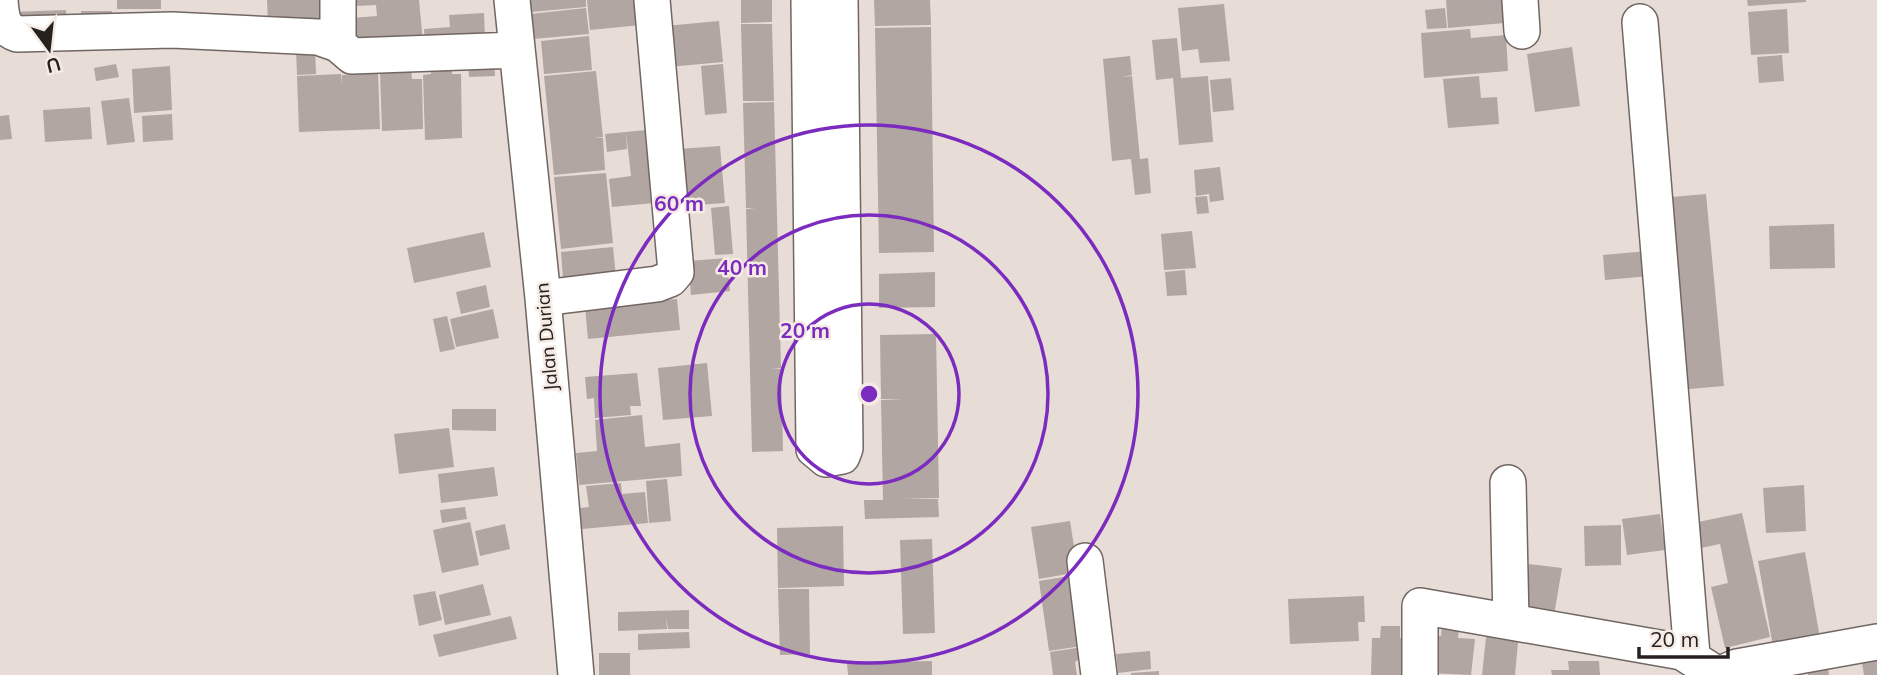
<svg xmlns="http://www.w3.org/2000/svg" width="1877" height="675" font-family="Mulish,sans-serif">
	<rect width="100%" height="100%" fill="#e8dcd7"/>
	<!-- building -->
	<path fill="#b1a6a1" d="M117 0H161V9H117Z
		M267 0H327V22L268 23Z
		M354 0H419L423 42 353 47 351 18 377 16 376 5 355 6Z
		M529 0H586V7L531 12Z
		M587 0H638L641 25 590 30Z
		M741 0H772V22L741 23Z
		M874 0H930L931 25 875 26Z
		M1446 0H1502L1504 23 1448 28Z
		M1747 0H1806V2L1748 6Z
		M1224 4 1230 61 1200 63 1198 49 1182 51 1178 8Z
		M586 8 589 34 533 39 530 14Z
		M1445 8 1447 28 1427 29 1425 10Z
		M1787 9 1789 53 1751 55 1748 12Z
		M66 10 67 29 13 31 12 12Z
		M81 11H112V29L81 30Z
		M484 13 485 38 425 43 424 29 450 27 449 15Z
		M719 21 723 62 668 67 665 26Z
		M741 24H772L774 101H743Z
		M931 27 934 252 879 253 875 28Z
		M1470 29 1471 38 1506 35 1508 71 1424 78 1421 33Z
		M589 36 592 70 544 74 541 41Z
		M1177 38 1181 78 1208 76 1213 142 1179 145 1173 78 1156 80 1152 40Z
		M1572 47 1580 106 1535 112 1527 54Z
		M296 49H315L316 74 297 75Z
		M1782 55 1784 81 1759 83 1757 57Z
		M494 56 495 76 469 77 468 57Z
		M1130 56 1132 75 1122 77 1132 76 1140 159 1148 158 1151 193 1135 195 1131 159 1112 161 1103 59Z
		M116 64 119 77 96 81 94 68Z
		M723 64 727 113 705 115 701 66Z
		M452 65V74H461L462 138 425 140 423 75 431 74V66Z
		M170 66 172 110 134 113 132 69Z
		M411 69 412 79H422L423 129 382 131 380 71Z
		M596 71 603 137 594 138H603L605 170 554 175 544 76Z
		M378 73 380 129 299 132 297 76 341 74 342 84V75Z
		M1479 76 1481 98 1497 97 1499 124 1448 128 1443 79Z
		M1231 78 1234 110 1213 112 1210 80Z
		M129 98 135 142 107 145 101 101Z
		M774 102 781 368H772L781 369 783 451 752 452 746 209H755L746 208 743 103Z
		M90 107 92 139 45 142 43 110Z
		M172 114 173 140 143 142 142 116Z
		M9 115 12 139 0 140V116Z
		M657 129 664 202 612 207 609 179 631 176 626 132Z
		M626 132 627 149 607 152 605 134Z
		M720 146 725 203 683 206 678 149Z
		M1220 167 1224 200 1210 202 1209 194 1196 196 1194 170Z
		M606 173 613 243 561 249 554 177Z
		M1706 194 1724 386 1678 390 1660 198Z
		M1207 196 1209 213 1197 214 1195 197Z
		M729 206 733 254 715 255 711 208Z
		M1834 224 1835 268 1770 269 1769 226Z
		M1192 231 1196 268 1164 270 1161 234Z
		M484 232 491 267 414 283 407 248Z
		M613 247 617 286 564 291 561 252Z
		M1648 251 1650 276 1605 280 1603 255Z
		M727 258 730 291 691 295 688 261Z
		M1185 270 1187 295 1167 296 1165 272Z
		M935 272V307L879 308V274Z
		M486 285 490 307 461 314 456 292Z
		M677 299 680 330 588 339 585 307Z
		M493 309 499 338 456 347 450 319Z
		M447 316 455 349 440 352 433 319Z
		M936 334 939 498H902L938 499 939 517 865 519 864 500H883L881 400H903L881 399 880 335Z
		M707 363 712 416 663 420 658 368Z
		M637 373 641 406H630L631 415 595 418 594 398 587 399 585 377Z
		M452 409H496V431L452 430Z
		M642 415 645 447 680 443 682 476 579 485 576 453 597 451 595 420Z
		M449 428 454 467 399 474 394 434Z
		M494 467 498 496 441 503 438 474Z
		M667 479 671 521 649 523 646 481Z
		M621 483 622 494 645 492 648 523 582 529 580 508 589 507 586 486Z
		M1804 485 1806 531 1766 533 1763 488Z
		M465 507 467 519 442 523 440 510Z
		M1742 513 1770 637 1725 648 1711 587 1728 583 1720 544 1691 550 1687 533 1700 530 1698 522Z
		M1660 514 1665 550 1627 555 1622 519Z
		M1070 521 1076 559 1073 573 1039 579 1031 527Z
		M470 522 479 565 442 573 433 530Z
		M505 524 510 549 480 556 475 531Z
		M1621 525V565L1585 566 1584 526Z
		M843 526 844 586 778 588 777 528Z
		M932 539 935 633 903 634 900 540Z
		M1805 552 1822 650 1775 658 1758 561Z
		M1529 564 1562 568 1553 621 1522 616Z
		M1082 574 1088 645 1049 651 1039 581Z
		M483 584 491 615 445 625 439 595Z
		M778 589H809L810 654 780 655Z
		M435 591 442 620 419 626 413 595Z
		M1364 596 1365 622H1358L1359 641 1290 644 1288 599Z
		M689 610V629H668L666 617 667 629 618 631V612Z
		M511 616 517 639 439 657 433 635Z
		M1381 626H1400V638H1411V675H1371L1372 638H1380Z
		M1442 626 1459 628 1458 638 1475 639 1471 675 1428 673 1432 635 1441 636Z
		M1487 628 1519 631 1515 675H1482Z
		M689 632 690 648 638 650V634Z
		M1083 647 1084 656 1075 662 1077 675H1053L1050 652Z
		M1150 651 1151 669 1118 673 1116 654Z
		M599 653H630V675H599Z
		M1877 655V675H1864L1861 657Z
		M932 661V675H848L847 663Z
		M1568 661H1599L1600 675H1552L1551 670H1569Z
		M1828 667 1829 675H1808L1807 670Z
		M1159 671V675H1131V673Z"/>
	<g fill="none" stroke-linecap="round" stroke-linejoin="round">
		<defs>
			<path id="street" d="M0 0C1 15 2 29 17 34L172 30 318 37 338 44 352 56 517 50
				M338 0V44
				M512 0 543 298 576 675
				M809 0 814 449 826 459 842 456 845 448 840 0
				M1520 0 1522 31
				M1640 22 1692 655
				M543 298 657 284 670 279 676 272 652 0
				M1508 483 1511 621
				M1085 561 1099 675
				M1420 675V606L1682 652 1718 675
				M1718 675 1737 667 1877 642"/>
		</defs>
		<!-- street casing -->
		<use href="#street" stroke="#706662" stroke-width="38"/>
		<!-- street -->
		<use href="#street" stroke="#fff" stroke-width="35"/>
	</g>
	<!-- distance rings -->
	<g fill="none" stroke="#7b2cbf" stroke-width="3.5">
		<circle cx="869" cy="394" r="90"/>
		<circle cx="869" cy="394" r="179"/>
		<circle cx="869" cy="394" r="269"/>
	</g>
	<g text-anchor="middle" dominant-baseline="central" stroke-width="5" stroke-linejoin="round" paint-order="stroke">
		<!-- street labels -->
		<g font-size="19" fill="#25211f" stroke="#f5eae4">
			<text transform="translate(546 337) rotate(-95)">Jalan Durian</text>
		</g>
	</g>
	<circle cx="869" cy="394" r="10" fill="#7b2cbf" stroke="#f5eae4" stroke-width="3.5"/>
	<g font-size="21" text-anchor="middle" font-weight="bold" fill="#7b2cbf" stroke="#f5eae4" stroke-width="5" stroke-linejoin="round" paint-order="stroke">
		<text x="679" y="211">60 m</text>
		<text x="742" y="275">40 m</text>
		<text x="805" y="338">20 m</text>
	</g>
	<!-- north arrow -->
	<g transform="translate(49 49) rotate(165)" stroke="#f5eae4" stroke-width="5" paint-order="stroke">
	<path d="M0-5L12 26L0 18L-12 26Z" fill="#25211f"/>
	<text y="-10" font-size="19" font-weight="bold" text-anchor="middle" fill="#25211f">U</text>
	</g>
	<!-- scale -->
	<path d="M1639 647v10h89v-10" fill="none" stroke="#25211f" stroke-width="3.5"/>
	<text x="1650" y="647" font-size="21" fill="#25211f" stroke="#f5eae4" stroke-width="5" paint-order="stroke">20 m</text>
</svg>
